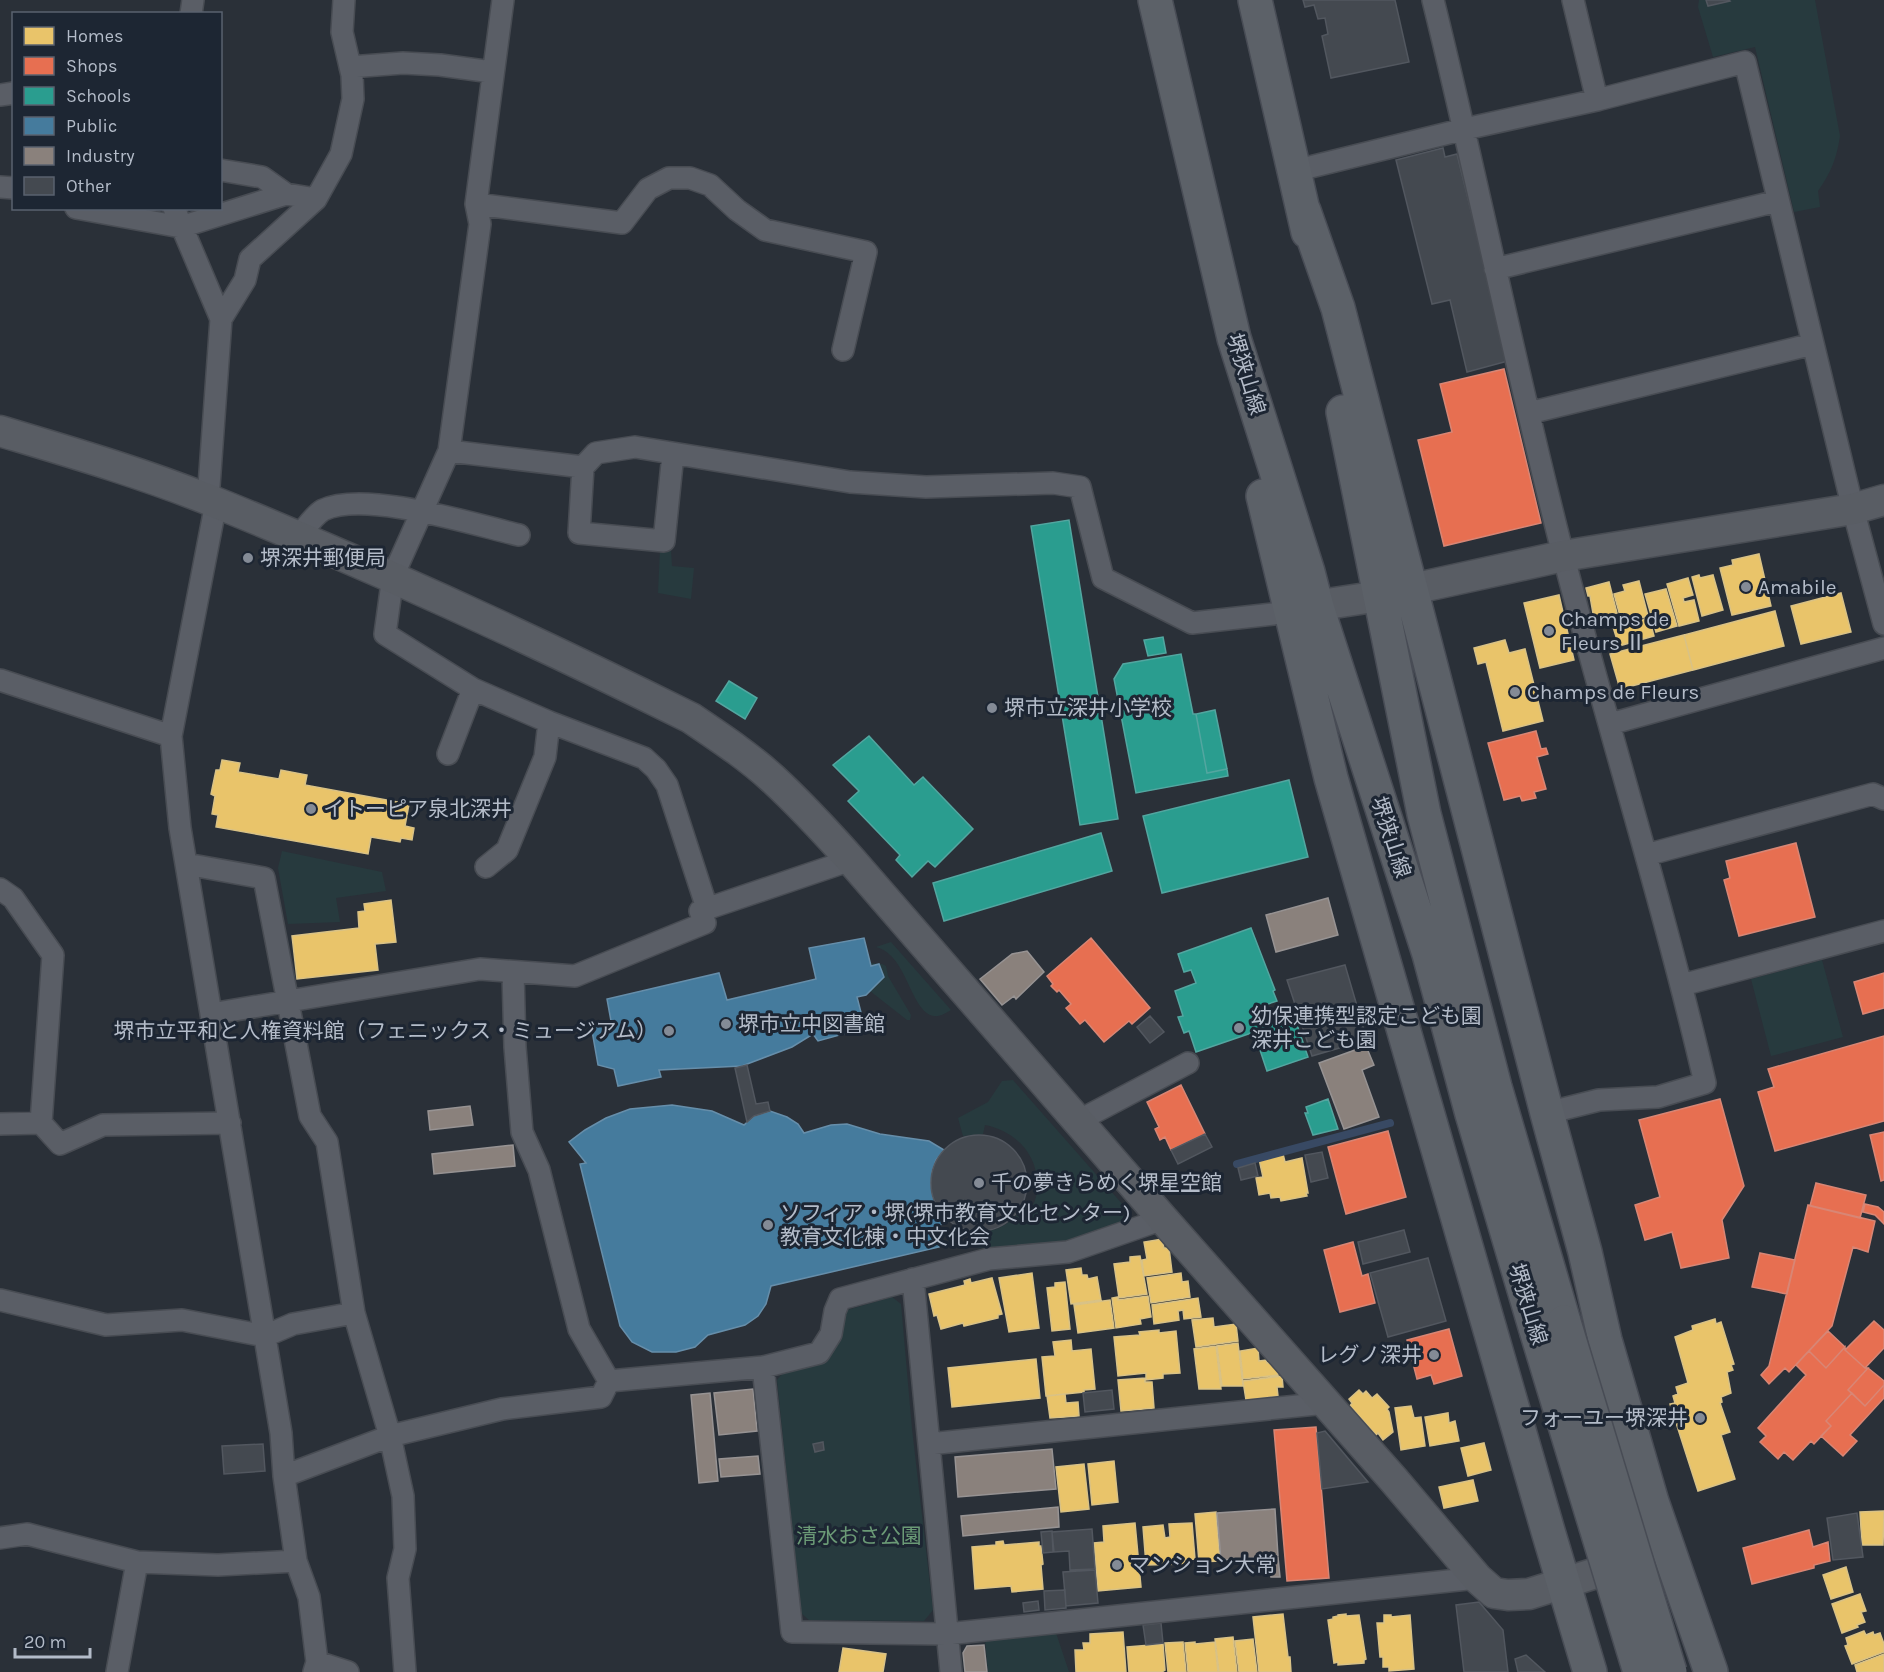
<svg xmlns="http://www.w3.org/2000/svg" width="1884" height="1672" font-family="Karla,'Noto Sans JP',sans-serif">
	<rect width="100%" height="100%" fill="#2a3038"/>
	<!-- green -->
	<path fill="#273a3e" d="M1699 0H1815L1840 136C1837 157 1831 173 1818 191L1820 207 1794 212 1755 47 1713 57 1698 7Z
		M660 549 671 550 672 566 694 568 691 599 658 593Z
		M282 851 382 872 386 891 336 898 340 922 288 924 278 868Z
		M891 942 951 1010C946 1013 940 1017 934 1016 910 1012 908 955 876 947Z
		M1822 960 1843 1037 1771 1056 1751 979Z
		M871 963 882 964 886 966 888 976 911 1015 910 1020H907L870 991 884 977 880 965 871 966Z
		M1013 1080 1124 1206 1123 1221 1059 1243 978 1248 974 1233C994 1231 1003 1229 1018 1214L1026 1219C1029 1212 1034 1205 1036 1197 1043 1161 1020 1132 985 1125L983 1134 963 1136 958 1118 988 1102 1002 1081Z
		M892 1297 901 1304 912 1429 933 1610 924 1621 809 1620 801 1613 777 1380C793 1359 821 1364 834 1349 844 1338 838 1322 847 1310Z
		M1056 1633 1069 1672H988L985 1640Z"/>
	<!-- homes -->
	<path fill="#e9c46a" stroke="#d9c286" stroke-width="1.5" d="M1759 554 1771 606 1732 615 1720 568 1733 565 1732 560Z
		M1699 575 1700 578 1713 575 1723 610 1702 616 1692 577Z
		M1688 578 1693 595 1683 598 1684 602 1694 600 1699 621 1679 626 1667 584Z
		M1639 581 1648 616 1622 623 1614 594 1625 591 1623 585Z
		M1609 582 1617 613 1594 619 1590 596H1588L1586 588Z
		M1666 589 1677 626 1656 632 1645 594Z
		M1841 593 1851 632 1801 644 1791 606Z
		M1559 595 1574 660 1540 668 1524 603Z
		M1775 611 1784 646 1693 670 1684 635Z
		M1649 618 1654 636 1619 646 1613 627Z
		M1684 635 1693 670 1620 689 1610 654Z
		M1505 640 1509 653 1525 649 1543 721 1503 731 1486 662 1478 664 1474 648Z
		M222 760 240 763 238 772 279 779 281 770 307 775 305 785 409 804 405 826 414 828 412 840 401 838 400 842 371 837 368 854 216 827 218 815 212 814 215 796 211 794 216 770H220Z
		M391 900 396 942 375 944 378 970 297 979 292 936 359 928 358 912 365 911 364 904Z
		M1283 1154 1285 1162 1302 1158 1308 1193H1306L1307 1196 1281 1201 1280 1197 1271 1198 1270 1193 1259 1195 1256 1178 1263 1177 1259 1159Z
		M1162 1239 1164 1248H1169L1172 1272 1144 1276 1142 1260 1147 1259 1144 1242Z
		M1140 1256 1147 1294 1119 1298 1114 1264 1130 1262V1257Z
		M1081 1268 1082 1275H1087L1088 1279 1097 1277 1101 1300 1071 1304 1066 1270Z
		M1032 1273 1039 1328 1009 1332 999 1278Z
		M1181 1273 1182 1282 1188 1281 1190 1297 1151 1303 1147 1278Z
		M992 1278 1002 1314 998 1315V1318L964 1326 963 1323 941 1329 937 1315 934 1316 929 1294 965 1285 964 1281 970 1279 971 1283Z
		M1065 1282 1070 1329 1052 1331 1047 1288 1055 1287V1283Z
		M1148 1296 1151 1317 1140 1319 1141 1324 1116 1328 1112 1298 1118 1297V1300Z
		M1198 1298 1201 1317 1184 1319 1183 1310 1178 1311 1179 1320 1154 1324 1152 1305Z
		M1110 1300 1114 1328 1078 1333 1074 1305Z
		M1213 1318 1214 1327 1236 1324 1238 1341 1196 1347 1192 1320Z
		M1715 1319 1716 1324 1721 1322 1734 1364 1731 1365 1733 1370 1727 1372 1731 1393 1721 1397 1722 1402 1720 1403 1730 1432 1721 1435 1735 1479 1698 1491 1670 1404 1675 1403 1673 1396 1678 1394 1676 1387 1688 1383 1675 1337 1693 1330 1692 1326Z
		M1159 1330V1333L1176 1331 1180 1373 1163 1374V1378L1146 1380V1373L1118 1376 1114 1337 1140 1335 1139 1332Z
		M1071 1340 1072 1351 1091 1349 1095 1389 1084 1390V1392L1046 1396 1042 1357 1055 1356 1053 1342Z
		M1238 1343 1243 1386H1222L1217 1346Z
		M1216 1346 1221 1389H1199L1194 1349Z
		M1258 1348 1259 1361 1266 1360 1267 1363 1271 1362 1277 1368 1278 1375 1243 1379 1240 1351Z
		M1036 1359 1040 1398 952 1407 948 1368Z
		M1282 1376 1283 1387H1277L1278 1396 1246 1400 1243 1381Z
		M1145 1378V1382H1152L1154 1408 1121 1411 1118 1380Z
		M1359 1390 1363 1394 1366 1391 1372 1398 1377 1394 1389 1407 1387 1409 1389 1412 1393 1432 1383 1440 1378 1433 1376 1435 1350 1406 1352 1403 1349 1399Z
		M1065 1394 1066 1403 1078 1402 1079 1416 1050 1418 1047 1396Z
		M1411 1406 1414 1418 1421 1417 1425 1446 1401 1450 1395 1408Z
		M1448 1413 1449 1423 1455 1421 1459 1441 1430 1446 1425 1417Z
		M1484 1443 1491 1470 1468 1476 1461 1448Z
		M1114 1461 1118 1502 1092 1505 1088 1464Z
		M1084 1464 1089 1509 1061 1512 1056 1467Z
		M1473 1480 1478 1501 1444 1508 1439 1487Z
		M1884 1511 1883 1545H1862L1860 1512Z
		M1216 1512 1220 1561 1199 1562 1195 1514Z
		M1135 1523 1141 1587 1098 1591 1094 1543 1104 1542 1103 1526Z
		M1192 1523 1195 1559 1184 1560 1185 1564 1146 1565 1143 1527 1163 1525 1165 1538 1170 1537 1169 1524Z
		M1003 1541 1004 1545 1039 1542V1546H1041L1043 1564 1041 1565 1043 1589 1012 1592 1011 1586 975 1589 972 1547 996 1545V1542Z
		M1846 1567 1853 1592 1831 1599 1823 1575Z
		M1860 1594 1866 1611 1861 1612 1865 1622 1857 1625 1858 1627 1842 1633 1832 1604Z
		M1283 1614 1288 1657H1290L1291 1672H1259L1253 1617Z
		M1346 1614V1616L1359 1615 1366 1659 1364 1660V1663L1338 1665V1662L1334 1663 1328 1620 1333 1619V1617L1338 1616V1615Z
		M1384 1615H1391V1617L1410 1615 1414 1669 1389 1671V1667H1383V1657H1380L1377 1623H1384Z
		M1864 1631 1866 1635 1873 1632 1874 1635 1880 1633 1884 1644V1652L1852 1664 1845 1646 1848 1645 1846 1638Z
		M1123 1632 1126 1672H1076L1075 1650H1084L1083 1643H1090V1634Z
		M1233 1637 1237 1672H1219L1215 1639Z
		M1253 1639 1257 1672H1239L1235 1641Z
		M1183 1642 1186 1672H1168L1165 1643Z
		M1195 1642V1644L1215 1642 1218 1672H1188L1185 1643Z
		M1163 1644 1165 1670 1162 1672H1129L1127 1647Z
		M843 1648 886 1654 883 1672H839Z
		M1884 1654V1672H1857L1855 1665Z"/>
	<!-- shops -->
	<path fill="#e76f51" stroke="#d88675" stroke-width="1.5" d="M1504 369 1541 523 1444 546 1418 440 1452 432 1440 384Z
		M1536 731 1541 749 1546 748 1548 754 1537 757 1546 789 1534 792 1536 798 1522 801 1520 796 1504 800 1488 743Z
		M1796 843 1815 917 1739 936 1724 880 1730 878 1726 861Z
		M1091 938 1150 1008 1132 1024 1129 1021 1104 1042 1085 1020 1080 1024 1066 1008 1071 1004 1059 990 1057 992 1051 986 1053 984 1047 976Z
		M1884 973V1008L1863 1014 1854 982Z
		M1884 1036V1121L1775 1151 1758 1092 1774 1087 1768 1069Z
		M1181 1085 1205 1134 1171 1150 1165 1137 1160 1140 1155 1129 1159 1127 1147 1102Z
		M1720 1099 1744 1186 1722 1220 1729 1258 1681 1268 1672 1232 1645 1240 1635 1205 1660 1197 1639 1120Z
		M1388 1131 1406 1197 1346 1214 1328 1147Z
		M1884 1132V1180L1881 1181 1870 1135Z
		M1816 1183 1866 1195 1860 1218 1810 1206Z
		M1865 1204 1878 1207 1884 1212V1224L1875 1215 1863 1212Z
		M1808 1205 1875 1221 1868 1252 1853 1247 1832 1326 1789 1372 1785 1368 1769 1384 1761 1375 1769 1366Z
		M1353 1242 1362 1276 1368 1274 1375 1303 1340 1312 1324 1250Z
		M1760 1253 1795 1260 1787 1294 1752 1287Z
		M1874 1321 1884 1330V1348L1865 1368 1845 1350Z
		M1449 1329 1462 1376 1434 1384 1431 1375 1417 1379 1407 1340Z
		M1828 1331 1845 1347 1826 1368 1809 1351Z
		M1845 1347V1350L1865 1368H1868L1848 1390 1852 1393 1826 1421 1831 1426 1814 1444 1811 1441 1793 1460 1784 1452 1778 1459 1760 1442 1766 1436 1758 1428 1806 1375 1796 1365 1809 1351 1826 1368Z
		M1868 1368 1884 1381V1385L1865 1406 1848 1390Z
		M1884 1385V1398L1850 1435 1857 1441 1843 1456 1821 1436 1831 1426 1826 1421 1852 1393 1865 1406Z
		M1316 1427 1329 1578 1287 1581 1274 1430Z
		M1809 1530 1813 1547 1828 1542 1830 1561 1814 1565V1568L1752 1584 1743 1548Z"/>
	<!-- schools -->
	<path fill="#2a9d8f" stroke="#53a6a0" stroke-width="1.5" d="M1069 520 1118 819 1080 825 1031 526Z
		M1163 637 1166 653 1148 656 1144 640Z
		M1181 654 1193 714H1196L1207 773 1227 769 1228 776 1136 793 1114 679 1123 664Z
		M729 681 757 698 745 719 716 701Z
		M1215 710 1227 769 1207 773 1196 714Z
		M869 736 914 785 923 777 973 829 935 867 928 861 912 877 896 860 900 855 848 801 859 791 833 765Z
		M1289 780 1308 857 1162 893 1143 816Z
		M1101 833 1112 871 944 921 933 883Z
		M1251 928 1275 990 1273 991 1277 1001 1256 1008 1263 1029 1196 1052 1189 1031 1184 1033 1178 1017 1183 1016 1175 991 1196 983 1191 970 1184 972 1178 954Z
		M1291 1007 1308 1057 1267 1071 1254 1032 1263 1029 1259 1018Z
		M1328 1099 1338 1129 1313 1135 1305 1113H1308L1306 1107Z"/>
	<!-- public -->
	<path fill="#457b9d" stroke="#668eaa" stroke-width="1.5" d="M864 938 871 966 879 964 884 977 866 995 857 997 865 1028 818 1041 813 1034 792 1047 742 1066 659 1070 661 1077 618 1086 614 1069 598 1065 591 1025 611 1021 607 999 719 973 727 1000 816 979 809 948Z
		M672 1105 712 1111 744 1125 754 1116 770 1111 787 1117 798 1124 804 1133 831 1125 847 1124 880 1134 929 1141 944 1150 936 1160 932 1172 931 1184 933 1197 938 1208 946 1218 935 1232 939 1247 771 1286 766 1304 758 1316 745 1325 708 1335 695 1347 676 1352H652L632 1342 620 1326 580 1164 586 1163 569 1142 585 1130 606 1118 630 1109Z"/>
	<!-- industry -->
	<path fill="#8a817c" stroke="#979393" stroke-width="1.5" d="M1328 898 1338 935 1276 952 1266 915Z
		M1027 951 1044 972 1016 999 1014 996 1002 1005 980 979 1012 954Z
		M1366 1046 1374 1065 1362 1070 1379 1117 1344 1129 1319 1063Z
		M470 1106 473 1125 430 1130 428 1111Z
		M513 1145 515 1166 434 1174 432 1154Z
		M753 1389 757 1431 719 1435 714 1393Z
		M710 1393 718 1481 699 1483 691 1395Z
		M1052 1449 1056 1489 958 1497 955 1457Z
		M758 1456 760 1474 721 1477 719 1459Z
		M1058 1507 1059 1527 963 1536 961 1516Z
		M1275 1509 1278 1556 1221 1560 1217 1513Z
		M1278 1557 1280 1577H1271L1269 1558Z
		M984 1645 987 1672H965L963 1653 967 1646Z"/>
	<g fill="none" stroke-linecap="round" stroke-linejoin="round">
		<!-- stream -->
		<path stroke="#384963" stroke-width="8" d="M1237 1164 1390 1123"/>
	</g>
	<!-- building -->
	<path fill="#444950" stroke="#52575f" stroke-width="1.5" d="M1303 0H1395L1409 62 1331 78 1322 36 1328 34 1325 18 1318 19 1314 5 1305 7Z
		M1706 0H1729L1730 1 1708 6Z
		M1443 148 1445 157 1457 154 1508 361 1467 372 1450 300 1432 304 1396 160Z
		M1345 965 1367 1040 1312 1056 1287 980Z
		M1150 1016 1164 1032 1150 1043 1137 1027Z
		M747 1065 756 1104 768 1102 770 1111 754 1116 747 1122 735 1068Z
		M1205 1134 1212 1147 1178 1164 1171 1150Z
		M931 1183a48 48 0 1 1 96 0a48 48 0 1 1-96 0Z
		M1322 1152 1328 1178 1311 1182 1305 1155Z
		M1255 1163 1258 1176 1241 1180 1238 1168Z
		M1404 1230 1410 1252 1363 1264 1358 1242Z
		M1428 1258 1446 1321 1388 1337 1370 1273Z
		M1112 1390 1114 1409 1085 1412 1083 1393Z
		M1325 1431 1368 1482 1322 1489 1317 1433Z
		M823 1442 824 1450 815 1452 813 1444Z
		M263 1444 265 1471 224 1474 222 1446Z
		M1857 1513 1863 1557 1833 1560 1827 1518Z
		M1092 1529 1095 1569 1070 1570 1069 1551 1054 1552 1052 1532Z
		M1052 1531 1053 1552 1043 1553 1041 1532Z
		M1095 1570 1098 1603 1066 1606 1063 1572Z
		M1065 1590 1066 1608 1045 1610 1044 1591Z
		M1038 1601 1039 1610 1024 1612 1023 1603Z
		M1479 1602 1503 1630 1508 1672H1464L1456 1605Z
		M1161 1623 1163 1643 1146 1645 1143 1625Z
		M1526 1655 1545 1672H1518L1515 1659Z"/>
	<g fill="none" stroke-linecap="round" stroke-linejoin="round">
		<defs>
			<path id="street" d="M1433 0C1479 185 1516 373 1564 558 1609 733 1664 906 1705 1083L1658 1097 1599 1100 1547 1113
				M1573 0 1597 100
				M191 14 193 0
				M350 67 403 63 440 65 492 72
				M0 95 14 93
				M220 170 262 177 286 194
				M1294 171 1465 129 1597 100 1745 62 1853 509 1884 624
				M0 187 14 188
				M476 204 622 223 648 189 669 178H690L710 185 737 210 765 230 866 252 843 350
				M76 208 181 227 286 194 316 199
				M174 208 221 319 208 500
				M1495 269 1778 201
				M221 319 245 280 250 259 316 199 341 154 353 99 352 75 342 32 344 0
				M1529 413 1813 344
				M449 451 480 224 476 204 503 0
				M583 467 579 533 664 541 673 454
				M216 503 171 736 180 828 281 1433 284 1476 296 1561 309 1597 317 1662 314 1672
				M298 537C305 529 314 515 323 510 365 490 472 524 519 535
				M0 680 171 736
				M1610 724 1884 648
				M448 754 473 689
				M1646 855 1873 794 1884 799
				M186 864 264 878 310 1116 327 1142 354 1313 390 1436 403 1496 405 1549 398 1578 405 1672
				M486 867 507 850 545 757 549 722
				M0 889 13 898 53 955 41 1123
				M707 908 667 785 656 769 644 758 549 722 473 689 385 634 393 576 449 451 583 467 596 453 635 447 850 482 926 487 1053 483 1080 487 1103 578 1192 623 1273 614 1290 610
				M513 972 515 1047 522 1132 539 1170 579 1329 609 1381 763 1367 819 1353 831 1334 835 1311 840 1299 989 1259 1068 1252 1163 1219
				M1682 985 1884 931
				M211 1014 480 969 575 976 705 923 700 911 851 860
				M1078 1121 1188 1063
				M0 1124 41 1123 60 1144 103 1125 230 1123
				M913 1279 951 1672
				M0 1300 106 1325 182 1320 265 1336 293 1324 354 1313
				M763 1367 792 1632 947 1634 1477 1578
				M929 1444 1326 1403
				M284 1476 390 1436 502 1409 601 1397 609 1381
				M0 1538 27 1534 137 1562 218 1565 296 1561
				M317 1662 348 1672
				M117 1672 137 1562"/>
			<path id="secondary" d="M0 431C70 452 139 472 207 499 371 565 532 639 691 718 719 737 748 756 773 779 801 805 826 832 851 860L1163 1219 1393 1479 1477 1578 1494 1593 1508 1595 1529 1594 1631 1562
				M1294 609 1380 596 1563 556 1853 509 1884 500"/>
			<path id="primary" d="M1155 0 1234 338 1308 572 1317 607 1429 954 1472 1114 1536 1330
				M1255 0 1308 232
				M1304 211 1338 308 1547 1113 1585 1252 1605 1340 1652 1502 1711 1672
				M1343 412 1424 814 1495 1087 1564 1322
				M1263 496 1331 778 1548 1531 1590 1672"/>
		</defs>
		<!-- street casing -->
		<use href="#street" stroke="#484c53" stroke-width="24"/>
		<!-- secondary casing -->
		<use href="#secondary" stroke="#484c53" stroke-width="33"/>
		<!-- primary casing -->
		<use href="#primary" stroke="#484c55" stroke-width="36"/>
		<!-- street -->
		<use href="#street" stroke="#5a5e66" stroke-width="21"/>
		<!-- secondary -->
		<use href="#secondary" stroke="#595d64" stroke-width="30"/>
		<!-- primary -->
		<use href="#primary" stroke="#5c6168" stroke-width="33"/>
		<defs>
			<path id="primary-bridge" d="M1564 1322 1670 1672
				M1536 1330 1640 1672"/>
		</defs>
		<!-- primary-bridge casing -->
		<use href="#primary-bridge" stroke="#484c55" stroke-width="36" stroke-linecap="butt"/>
		<!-- primary-bridge -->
		<use href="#primary-bridge" stroke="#5c6168" stroke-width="33"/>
	</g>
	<!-- markers -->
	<g fill="#848b96" stroke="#1d2633" stroke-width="2">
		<circle cx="248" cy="558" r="6"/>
		<circle cx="1746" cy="587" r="6"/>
		<circle cx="1549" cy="631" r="6"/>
		<circle cx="1515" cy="692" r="6"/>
		<circle cx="992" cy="708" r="6"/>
		<circle cx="311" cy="809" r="6"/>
		<circle cx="726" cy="1024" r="6"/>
		<circle cx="1239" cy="1028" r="6"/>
		<circle cx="669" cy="1031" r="6"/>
		<circle cx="979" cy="1183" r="6"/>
		<circle cx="768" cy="1225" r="6"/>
		<circle cx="1434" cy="1355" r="6"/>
		<circle cx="1700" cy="1418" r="6"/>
		<circle cx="1117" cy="1565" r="6"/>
	</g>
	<g text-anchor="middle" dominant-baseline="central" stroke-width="6" stroke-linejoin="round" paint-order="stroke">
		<!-- street labels -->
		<g font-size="21" fill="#b4bcc9" stroke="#1d2633">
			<text transform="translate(1246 374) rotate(73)">堺狭山線</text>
			<text transform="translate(1391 837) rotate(72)">堺狭山線</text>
			<text transform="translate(1528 1304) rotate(73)">堺狭山線</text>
		</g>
		<!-- poi labels -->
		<g font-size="21" fill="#b4bcc9" stroke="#1d2633" text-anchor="start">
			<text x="260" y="558">堺深井郵便局</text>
			<text x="1758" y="587">Amabile</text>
			<text x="1561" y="619">Champs de<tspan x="1561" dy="24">Fleurs Ⅱ</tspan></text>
			<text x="1527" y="692">Champs de Fleurs</text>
			<text x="1004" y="708">堺市立深井小学校</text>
			<text x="323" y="809">イトーピア泉北深井</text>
			<text x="1251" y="1016">幼保連携型認定こども園<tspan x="1251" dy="24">深井こども園</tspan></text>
			<text x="738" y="1024">堺市立中図書館</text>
			<text x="657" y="1031" text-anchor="end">堺市立平和と人権資料館（フェニックス・ミュージアム）</text>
			<text x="991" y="1183">千の夢きらめく堺星空館</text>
			<text x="780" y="1213">ソフィア・堺(堺市教育文化センター)<tspan x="780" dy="24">教育文化棟・中文化会</tspan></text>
			<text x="1422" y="1355" text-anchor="end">レグノ深井</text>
			<text x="1688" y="1418" text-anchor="end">フォーユー堺深井</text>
			<text x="1129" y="1565">マンション大常</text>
		</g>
		<!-- park labels -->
		<g font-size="21" fill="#6b9a76" stroke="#1d2633">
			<text x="859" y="1536">清水おさ公園</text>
		</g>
	</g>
	<!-- legend -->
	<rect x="12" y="12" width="210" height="198" fill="#1d2633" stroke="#59626f" stroke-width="1.5"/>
	<rect x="24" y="27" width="30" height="18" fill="#e9c46a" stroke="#59626f" stroke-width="1.5"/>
	<text x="66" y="42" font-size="18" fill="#b4bcc9">Homes</text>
	<rect x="24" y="57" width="30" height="18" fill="#e76f51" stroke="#59626f" stroke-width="1.5"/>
	<text x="66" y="72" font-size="18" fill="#b4bcc9">Shops</text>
	<rect x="24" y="87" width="30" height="18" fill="#2a9d8f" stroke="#59626f" stroke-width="1.5"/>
	<text x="66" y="102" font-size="18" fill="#b4bcc9">Schools</text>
	<rect x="24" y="117" width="30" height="18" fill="#457b9d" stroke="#59626f" stroke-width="1.5"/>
	<text x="66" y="132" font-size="18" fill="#b4bcc9">Public</text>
	<rect x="24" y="147" width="30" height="18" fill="#8a817c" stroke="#59626f" stroke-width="1.5"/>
	<text x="66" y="162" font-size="18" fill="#b4bcc9">Industry</text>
	<rect x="24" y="177" width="30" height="18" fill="#444950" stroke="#59626f" stroke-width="1.5"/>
	<text x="66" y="192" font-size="18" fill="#b4bcc9">Other</text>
	<!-- scale -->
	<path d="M15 1648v9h75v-9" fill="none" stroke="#b4bcc9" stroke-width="3"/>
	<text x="24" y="1648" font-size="18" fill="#b4bcc9" stroke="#1d2633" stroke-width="4.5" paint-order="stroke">20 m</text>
</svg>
